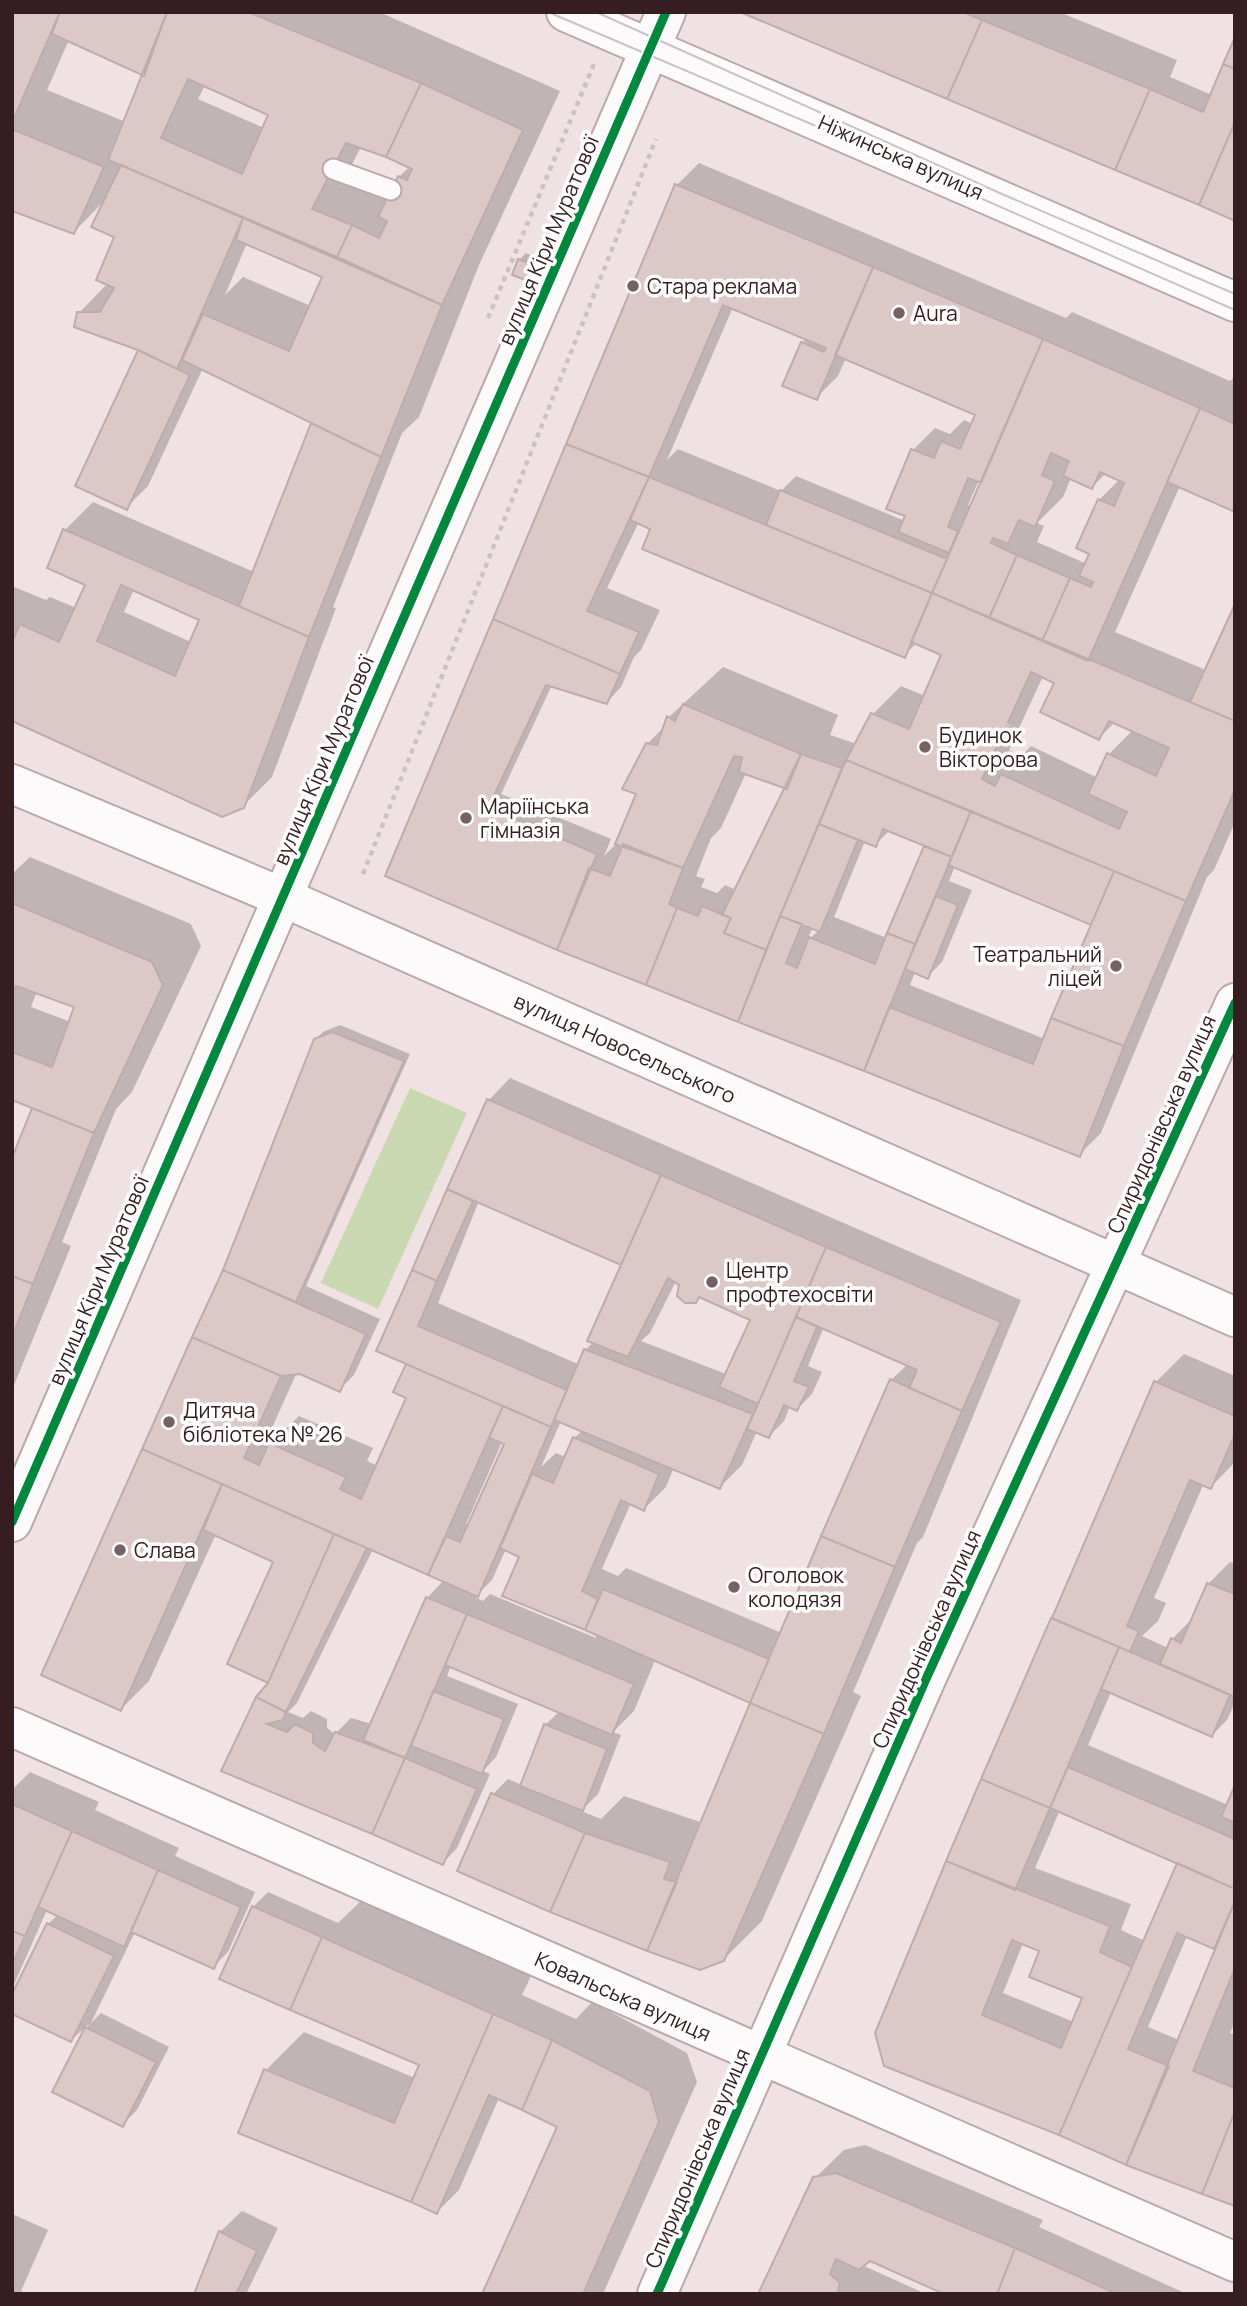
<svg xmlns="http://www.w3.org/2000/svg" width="1247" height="2306" font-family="Manrope,sans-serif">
	<rect width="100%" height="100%" fill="#f0e1e3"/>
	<!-- green -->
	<path fill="#cad8b2" d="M410 1088 467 1113 378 1309 321 1283Z"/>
	<!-- shadow -->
	<path fill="#0003" fill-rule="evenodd" d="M12 12H379L560 91 479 265 419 417 402 433 333 607 336 608 272 777 243 806 12 720V586L46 600 50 597 76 608 87 584 65 530 93 502 254 572 314 422 203 368 148 486 126 508 140 349 79 313 108 283 117 236 105 200 74 232 12 209ZM69 40 146 75 126 122 47 90ZM205 85 270 114 264 128 198 99ZM361 147 410 166 399 177 393 189 349 170ZM247 243 324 276 311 306 243 277 225 295ZM134 589 202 619 191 642 124 612Z
		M744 12H1059L1177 60 1170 77 1212 95 1235 219Z
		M699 163 1066 318 1072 312 1230 381 1235 376V510L1180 486 1115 632 1206 670 1235 609V822L1214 870 1207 877 1101 1133 1079 1155 557 948 387 875 677 185ZM733 307 807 338 802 343 816 398 838 376 846 358 977 414 973 424 964 420 950 434 935 428 913 450 888 508 907 515 905 521 796 476 781 491 678 449 667 460ZM1106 473 1120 479 1099 500 1091 554 1087 564 1037 542 1044 526 1037 523 1063 497 1071 478 1092 487ZM979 480 982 482 972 506 968 505ZM639 522 904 655 917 643 943 654 925 696 901 686 873 714 857 744 830 735 838 715 723 667 669 717 666 725 647 744 638 793 618 842 604 856 611 839 501 794 552 685 607 702 621 687 634 657 641 650 660 610 607 588ZM1043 676 1057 682 1099 738 1115 722 1133 730 1109 754 1098 778 1031 746 1021 756 1009 750ZM746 773 787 787 736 890 725 885 717 893 701 887 705 879 696 876 711 838 721 828ZM890 830 927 845 887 938 834 917 865 841 875 845ZM955 866 1096 916 1045 1039 910 985 915 972 927 977 942 962 972 890 949 881ZM813 927 819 930 806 942Z
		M526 253 537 257 525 278 519 260Z
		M30 857 191 924 201 946 132 1092 116 1109 62 1242 71 1246 12 1390V1163L36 1107 12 1097V874ZM37 991 77 1006 71 1022 31 1007Z
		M340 1025 410 1054 306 1286 380 1319 354 1375 339 1390 297 1372 271 1430 280 1434 299 1416 373 1448 367 1461 378 1466 408 1397V1363L379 1350 489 1100 510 1078 1021 1300 923 1537 917 1543 853 1692 861 1696 762 1921 723 1960 493 1794 508 1779 522 1785 545 1725 560 1711 451 1665 447 1676 518 1704 496 1757 483 1771 490 1774 457 1848 443 1863 223 1770 270 1682 276 1561 216 1534 149 1681 121 1709 44 1674 224 1270 315 1040 323 1032ZM479 1201 624 1265 594 1342 585 1350 580 1365 438 1303ZM676 1281 752 1320 726 1374 641 1341 650 1333ZM798 1308 801 1309 771 1378H767ZM824 1327 908 1364 891 1380 782 1633 626 1568 618 1576 602 1569 631 1503 644 1509 666 1487 674 1467 720 1487 742 1465 757 1431 769 1436 784 1421 790 1406 797 1409 812 1394 822 1372 808 1366ZM561 1421 583 1430 574 1438 566 1457 556 1453 541 1467ZM502 1442 506 1443 470 1525 466 1524ZM373 1549 444 1580 427 1598 372 1724 351 1718 335 1734 327 1728V1719L311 1711 303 1718 288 1712 297 1703ZM506 1549 522 1556 505 1595 597 1634 596 1638 490 1594 483 1601 475 1597 492 1580ZM655 1660 754 1702 703 1823 624 1796 601 1819 581 1811 598 1794 621 1735 613 1732 634 1711Z
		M1184 1354 1235 1376V1462L1211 1487 1204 1483 1154 1598 1166 1603 1158 1621 1142 1636 1168 1648 1172 1639 1194 1617 1208 1584 1230 1562 1235 1564V1702L1227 1720 1212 1735 1111 1692 1088 1745 1228 1805 1235 1789V2022L1230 2033 1235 2035V2205L886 2064 1052 1619 1156 1382ZM1060 1810 1179 1862 1145 1941 1121 1930 1131 1904 1035 1868ZM1187 1936 1213 1947 1221 1940 1179 2040 1148 2027ZM1023 1943 1041 1950 1084 1997 1074 2022 1003 1993Z
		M30 1772 99 1802 95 1810 179 1848 175 1856 255 1892 228 1952 213 1967 134 1934 91 2023 101 2013 169 2047 137 2110 122 2125 55 2091 89 2024 71 2040 48 1924 59 1914 49 1910 46 1912 12 1989V1790Z
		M268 1892 338 1923 362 1900 531 1976 522 1995 576 2019 592 2002 687 2053 697 2082 603 2294H484L560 2126 499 2098 459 2190 437 2212 266 2070 304 2032 415 2078 421 2064 253 1907Z
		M865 2145 1043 2220 1039 2227 1187 2294H949L869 2259 864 2266 926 2294H760L815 2178 844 2150Z
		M242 2211 278 2228 246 2294H196L220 2232Z
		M12 2214 48 2230 21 2291 26 2294H12Z"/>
	<!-- building -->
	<path fill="#dcc9c7" stroke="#beacab" stroke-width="2" fill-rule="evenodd" d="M12 12H60L12 123Z
		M60 12H167L144 76 52 34Z
		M167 12H248L421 83 386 157 346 143 312 209 352 225 337 257 108 160ZM188 79 268 115 242 174 161 138Z
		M740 12H963L982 20 947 99Z
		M982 20 1150 89 1115 170 947 99Z
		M1235 37V69L1223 64Z
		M1223 64 1235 69V122L1199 205 1115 170 1150 89 1203 112Z
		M421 83 523 130 442 305 337 257 352 225 379 238 387 221 378 217 398 176 407 180 412 169 386 157Z
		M1235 122V221L1199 205Z
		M12 129 104 167 74 234 12 211Z
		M121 165 243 218 177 369 138 350 74 327 77 312H100L114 288 96 280 114 237 91 227Z
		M675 184 873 267 817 400 782 386 801 342 824 352 826 348 723 305 649 477 566 444Z
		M243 218 442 305 381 457 182 360 203 314 289 351 322 277 236 240Z
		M518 259 531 264 525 280 512 275Z
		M873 267 1043 339 981 483 968 478 948 527 958 531 949 553 898 532 905 516 886 509 911 449 934 458 941 441 960 449 975 415 835 355Z
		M1043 339 1200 408 1088 661 1042 641 1070 578 1091 587 1093 582 1079 576 1089 554 1076 548 1098 499 1114 506 1124 483 1100 472 1092 489 1063 476 1069 461 1051 453 1042 475 1055 481 1035 527 1019 520 1008 544 993 538 991 543 1017 555 989 618 932 593Z
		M138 350 190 375 127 510 75 486Z
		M1200 408 1235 424V512L1167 482Z
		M311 423 381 457 309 637 239 606Z
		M566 444 649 477 587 611 639 632 620 674 493 619Z
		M649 477 932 593 905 658 642 549 650 529 630 520Z
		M780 490 947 559 932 593 766 525Z
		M63 529 309 637 244 808 222 817 12 721V642L20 624 59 642 85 585 47 568ZM121 585 199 620 175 676 97 641Z
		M1017 555 1070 578 1042 641 989 618Z
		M932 593 1235 721V790L1186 901 846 760 871 713 909 729 941 655 911 642ZM1031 672 1054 683 1040 712 1099 740 1109 721 1169 748 1156 776 1107 753 1088 794 1127 812 1119 829 1001 774 995 786 982 779Z
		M1235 604V721L1190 702Z
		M493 619 620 674 607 704 546 685 488 808 597 854 557 950 385 876Z
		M683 704 801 754 787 789 739 772 742 757 734 756 683 868 615 844 636 794 622 789 646 743 657 745 667 716 675 721Z
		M801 754 842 768 766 950 724 933 731 918 722 915Z
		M846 760 971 811 952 857 883 829 876 847 819 824Z
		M971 811 1114 871 1091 925 948 865Z
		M819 824 858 840 820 932 780 916Z
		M623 844 683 868 669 904 677 908 646 985 557 950 589 868 610 876Z
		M924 846 952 857 915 944 887 933Z
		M1114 871 1186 901 1124 1046 1051 1018Z
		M936 896 958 905 928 979 905 969Z
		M12 903 152 962 163 985 94 1133 12 1100V1052L52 1067 74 1007 16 986 12 995Z
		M702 906 731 918 724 933 766 950 738 1022 646 985 677 908 698 916Z
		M780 916 802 924 786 963 797 968 809 937 875 964 887 933 915 944 864 1071 738 1022Z
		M889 1007 1033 1064 1051 1018 1124 1046 1080 1157 864 1071Z
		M332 1032 404 1061 296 1302 223 1270 314 1039Z
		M487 1099 661 1175 621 1265 447 1189Z
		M32 1108 94 1133 33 1284 12 1276V1158Z
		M661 1175 826 1247 758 1404 719 1387 750 1320 699 1297 696 1303H685L677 1296 679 1285 668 1278 628 1357 587 1341Z
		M447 1189 473 1201 437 1281 412 1270Z
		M826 1247 1001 1322 962 1411 909 1388 917 1370 796 1317Z
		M223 1270 366 1334 340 1392 300 1374 281 1376 192 1337Z
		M412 1270 437 1281 418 1326 567 1390 551 1427 376 1351Z
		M12 1276 33 1284 12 1337Z
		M796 1317 817 1327 794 1381 809 1387 797 1411 784 1405 769 1438 747 1429Z
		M192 1337 281 1376 244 1458 259 1465 269 1443 346 1477 340 1489 361 1499 406 1398 393 1392 406 1364 503 1406 428 1575 142 1449Z
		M584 1349 753 1414 720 1489 554 1420Z
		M890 1379 962 1411 895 1567 821 1536Z
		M1154 1381 1235 1416V1434L1211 1489 1190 1480 1127 1626 1139 1631 1130 1652 1052 1618Z
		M503 1406 551 1427 478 1597 428 1575 446 1536 460 1542 504 1444 489 1438Z
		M573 1437 659 1474 644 1511 621 1500 582 1591 598 1599 585 1630 502 1596 519 1557 500 1548 532 1474 553 1483Z
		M142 1449 222 1484 121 1711 41 1675Z
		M222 1484 334 1534 268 1683 227 1664 273 1562 203 1530Z
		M334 1534 367 1548 286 1712 256 1697 268 1683Z
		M821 1536 895 1567 824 1734 750 1703Z
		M1207 1583 1235 1594V1697L1160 1664 1171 1638 1181 1643Z
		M603 1589 769 1659 750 1703 585 1630Z
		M426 1597 467 1614 405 1758 363 1740Z
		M467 1614 634 1684 612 1735 445 1665Z
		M1051 1618 1119 1647 1050 1808 981 1779Z
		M1119 1647 1230 1695 1212 1737 1101 1689Z
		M433 1691 504 1719 482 1774 411 1746Z
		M256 1697 286 1712 283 1720 267 1724 287 1732 295 1724 313 1733V1743L325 1751 335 1732 405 1758 372 1834 221 1771Z
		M750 1703 824 1734 724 1961 700 1970 647 1951Z
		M544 1724 607 1749 583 1811 520 1786Z
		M405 1758 477 1789 443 1865 372 1834Z
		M1068 1767 1235 1839V1889L1050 1808Z
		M981 1779 1050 1808 1015 1890 946 1861Z
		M1235 1785V1823L1221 1817Z
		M491 1793 585 1833 550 1912 457 1871Z
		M12 1804 72 1831 25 1936 12 1931Z
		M72 1831 158 1870 124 1947 38 1907Z
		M585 1833 670 1862 664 1879 677 1882 647 1951 550 1912Z
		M946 1861 1110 1926 1100 1952 1132 1967 1059 2135 884 2066 875 2033ZM1012 1940 1039 1951 1029 1977 1082 1998 1061 2048 982 2015Z
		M1177 1863 1235 1889V1901L1214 1949 1177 1933 1128 2049 1169 2066 1126 2165 1059 2135Z
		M158 1870 241 1907 214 1969 131 1932Z
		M1235 1901V1968L1193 2071 1235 2088V2111L1202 2194 1126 2165Z
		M252 1906 322 1937 290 2010 219 1979Z
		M47 1923 114 1956 71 2042 12 2014V1994Z
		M12 1931 25 1936 12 1965Z
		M322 1937 493 2014 411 2202 238 2133 264 2069 394 2123 419 2065 290 2010Z
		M493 2014 552 2040 522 2110 489 2095 437 2214 411 2202Z
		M85 2027 156 2062 123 2127 52 2092Z
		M552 2040 650 2091 659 2122 583 2294H482L557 2127 522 2110Z
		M1235 2111V2206L1202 2194Z
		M836 2173 1015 2248 997 2294H944L870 2261 859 2270 836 2259 830 2274 840 2283 837 2294H758L813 2177Z
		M219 2231 257 2251 236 2294H194Z
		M1015 2248 1117 2294H997Z"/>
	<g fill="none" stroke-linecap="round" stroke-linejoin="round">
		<defs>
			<path id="lane" d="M333 169 391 190"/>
			<path id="street" d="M566 12 1235 302
				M12 784 282 897 1235 1317
				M12 1727 1235 2262
				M657 2294 926 1679 1235 1003"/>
			<path id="secondary" d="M12 1522 666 12"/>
		</defs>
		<!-- lane casing -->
		<use href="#lane" stroke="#baa8ab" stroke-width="23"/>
		<!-- street casing -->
		<use href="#street" stroke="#baa8ab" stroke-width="42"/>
		<!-- secondary casing -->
		<use href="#secondary" stroke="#baa8ab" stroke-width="42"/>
		<!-- path -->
		<path stroke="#cac2c3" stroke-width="4.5" stroke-dasharray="5 5" stroke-linecap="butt" d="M488 318 594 64
			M1006 725 1018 731
			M363 874 656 139"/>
		<!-- lane -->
		<use href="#lane" stroke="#fdfafb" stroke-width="19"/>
		<!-- street -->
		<use href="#street" stroke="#fdfafb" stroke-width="38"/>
		<!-- secondary -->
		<use href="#secondary" stroke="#fdfafb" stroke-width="38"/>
		<!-- tram -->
		<path stroke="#c9c3c4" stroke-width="2" d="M548 12 830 132 1235 310
			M596 12 1002 194 1235 294"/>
		<defs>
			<path id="cycleway" d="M12 1522 666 12
				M657 2294 926 1679 1235 1003"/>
		</defs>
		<!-- cycleway casing -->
		<use href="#cycleway" stroke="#fff" stroke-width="13"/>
		<!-- cycleway -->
		<use href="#cycleway" stroke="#00873e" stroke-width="9"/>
	</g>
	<!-- markers -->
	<g fill="#766265" stroke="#fff" stroke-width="2.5">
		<circle cx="633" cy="286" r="7"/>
		<circle cx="899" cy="313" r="7"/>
		<circle cx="925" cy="747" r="7"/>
		<circle cx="466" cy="818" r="7"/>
		<circle cx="1116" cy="966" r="7"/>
		<circle cx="712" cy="1282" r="7"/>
		<circle cx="169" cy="1422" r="7"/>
		<circle cx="120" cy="1550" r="7"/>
		<circle cx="734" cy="1587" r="7"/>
	</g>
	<g text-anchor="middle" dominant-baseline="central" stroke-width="7" stroke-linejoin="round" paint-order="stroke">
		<!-- street labels -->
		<g font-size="21" fill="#351d21" stroke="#fff">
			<text transform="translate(901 157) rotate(24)">Ніжинська вулиця</text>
			<text transform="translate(548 240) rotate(-67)">вулиця Кіри Муратової</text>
			<text transform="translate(323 760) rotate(-67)">вулиця Кіри Муратової</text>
			<text transform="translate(625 1048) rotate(24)">вулиця Новосельського</text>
			<text transform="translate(1161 1124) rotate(-66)">Спиридонівська вулиця</text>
			<text transform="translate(98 1280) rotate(-67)">вулиця Кіри Муратової</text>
			<text transform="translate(926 1639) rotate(-66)">Спиридонівська вулиця</text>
			<text transform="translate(623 1996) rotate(24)">Ковальська вулиця</text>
			<text transform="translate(697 2158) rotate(-67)">Спиридонівська вулиця</text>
		</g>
		<!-- poi labels -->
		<g font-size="21" fill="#351d21" stroke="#fff" text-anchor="start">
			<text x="647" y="286">Стара реклама</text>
			<text x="913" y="313">Aura</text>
			<text x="939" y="735">Будинок<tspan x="939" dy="24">Вікторова</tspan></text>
			<text x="480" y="806">Маріїнська<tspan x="480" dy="24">гімназія</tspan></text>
			<text x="1102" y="954" text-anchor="end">Театральний<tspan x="1102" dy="24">ліцей</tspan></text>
			<text x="726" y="1270">Центр<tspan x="726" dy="24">профтехосвіти</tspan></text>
			<text x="183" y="1410">Дитяча<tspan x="183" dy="24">бібліотека № 26</tspan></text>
			<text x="134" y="1550">Слава</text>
			<text x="748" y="1575">Оголовок<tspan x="748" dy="24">колодязя</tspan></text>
		</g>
	</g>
	<!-- border -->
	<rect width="1247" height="2306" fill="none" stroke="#351d21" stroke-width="28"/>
</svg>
